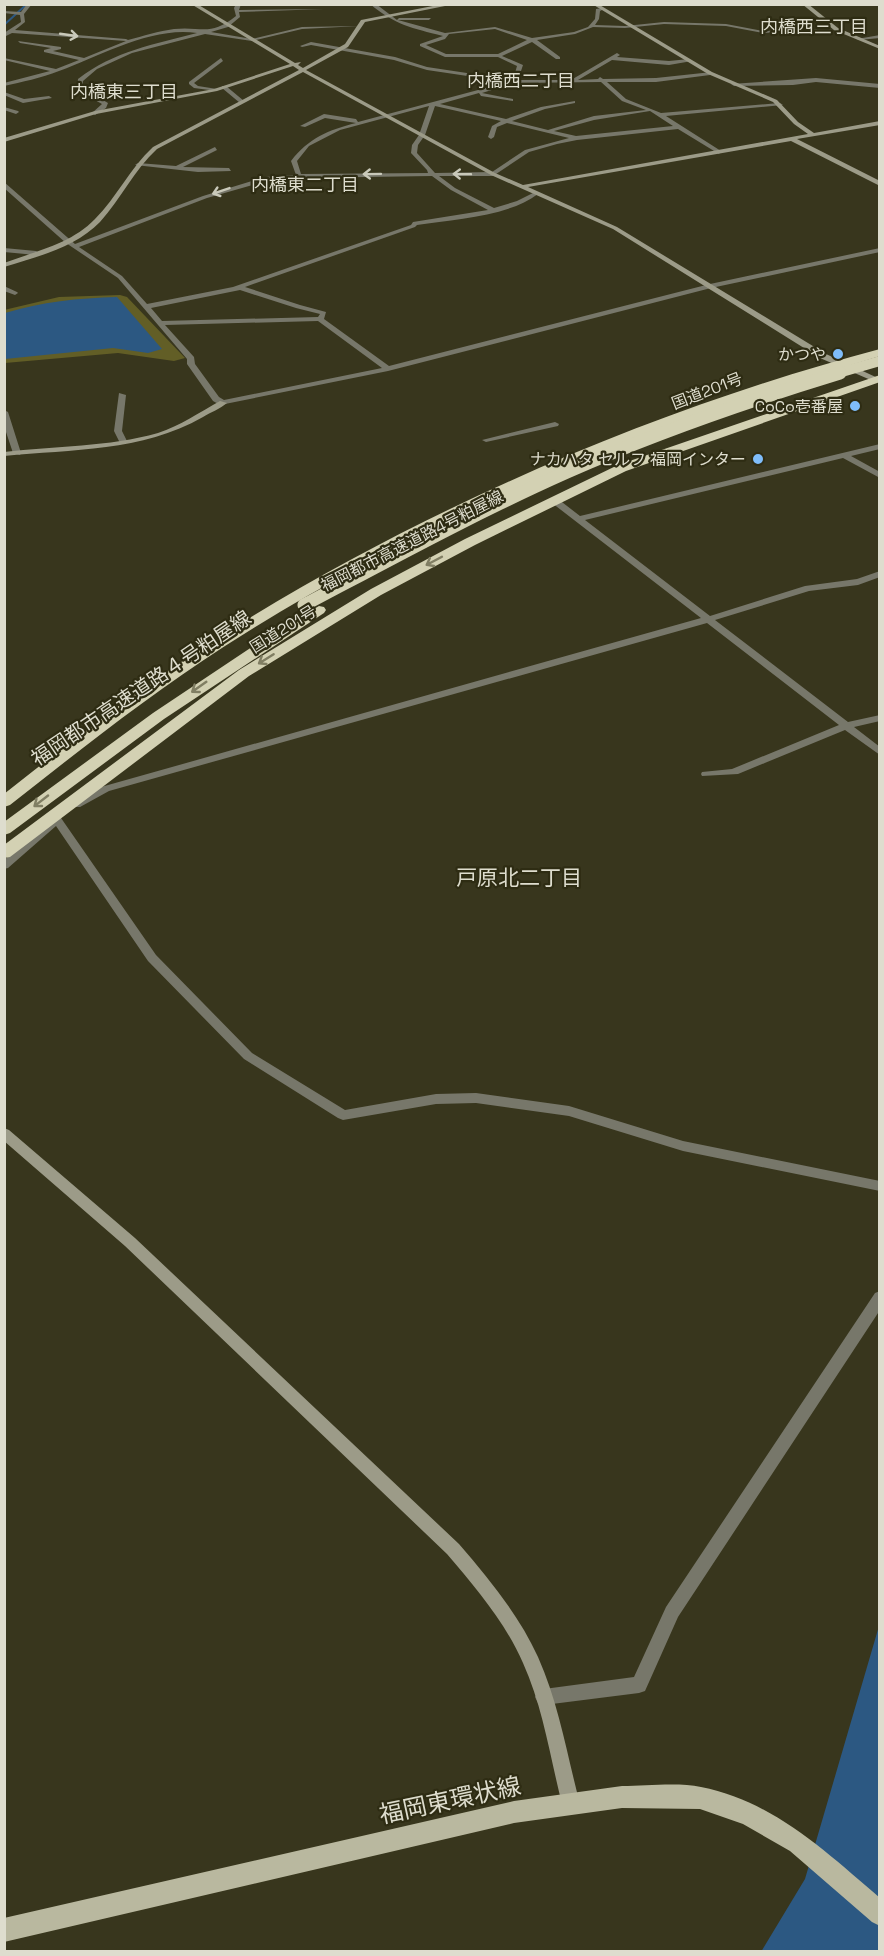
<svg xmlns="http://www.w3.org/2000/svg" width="884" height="1956" font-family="'Space Grotesk','Noto Sans JP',sans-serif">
	<rect width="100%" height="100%" fill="#38361d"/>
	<!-- green -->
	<path fill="#625e26" d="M120 295 127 297 185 358 174 361 118 353 5 363 4 310 59 297Z"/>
	<!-- water -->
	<path fill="#2c5882" d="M117 297 162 349 148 353 113 348 5 359V313C42 302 78 298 117 297Z
		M879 1626V1951L761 1952 805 1879Z"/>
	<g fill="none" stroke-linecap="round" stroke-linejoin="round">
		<!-- stream -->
		<path stroke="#2c5882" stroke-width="2" d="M4 25 27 4"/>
		<!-- street -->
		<path fill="#77776a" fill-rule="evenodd" d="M27 4H32L24 14 25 22 15 30 126 39 128 40C143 36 159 31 174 29 202 26 210 37 236 16L234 8 236 4H241L239 10 324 9 239 12 240 17 228 27 211 32 252 39 302 27 360 26 302 29 252 41 205 34 132 53 97 69 83 81 82 88 108 103 106 108 95 115 92 113 102 104 77 90 78 79C114 51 155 44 197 33 152 26 100 56 59 71 41 78 22 82 4 86V83L50 71 4 60V58L56 69 79 60 44 52V50L51 48 20 43 18 41 61 47V49L53 51 84 58 126 41 12 33 4 37V33L21 22 20 15 4 13V11L21 12Z
			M376 4 397 20 399 18H431L429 20H398L445 33 495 27 532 38 574 32 588 27 595 19 596 9 602 8 604 9 600 11 599 19 595 25 625 26 664 22 726 24 763 31 838 29 763 33 726 26 664 24 625 28 593 27 575 34 537 40 560 57V59H556L532 42 502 56 523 65 518 80H571L617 53 620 55 617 57 669 61 689 59 692 61 669 65 612 60 578 80 598 79 600 77 603 79 656 78 712 72 710 75 656 82H607L626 99 661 113 780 103 783 105 666 116 721 151 719 154 678 129 577 140 557 144 529 152 493 176H439L455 188 494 208 517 201 533 193 538 194C507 217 455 219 417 225L415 227 245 287 300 305 326 312 324 319 389 366 710 284 880 248V252L711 288 388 371 220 405 213 401 187 364V359L118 278 66 243 4 188V182L75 244 203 196 265 177 296 175 291 161C309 138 328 130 356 123L325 118 305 127 300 126 324 114 356 119 358 122 508 82 427 70 394 60 311 45 302 47 300 46 311 42 395 57 427 67 513 80 517 66 498 57H445L420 46V44L443 36C412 28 395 25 370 4ZM495 29 527 40 498 54H446L426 45 445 39 449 34ZM601 82 622 101 646 110 594 116 548 130 512 121 545 109 575 103V101L541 107 506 119 440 104 479 93 481 96 513 101V99L482 93 514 83ZM429 106 419 135 412 145 411 153 427 170 428 173 301 174 297 161 309 146 340 130ZM435 106 501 121 492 126 488 137 491 139 494 137 497 127 507 123 569 138 525 150 492 172 435 173 417 153 418 145 425 135ZM650 111 673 126 576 136 554 131 594 120ZM432 176 451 190 488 210 413 222 411 225 233 287 147 304 122 276 79 247 207 198 266 181 299 178ZM240 290 296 308 320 314 318 317 162 321 151 308ZM318 321 382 368 224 400 219 397 195 364 194 357 165 325Z
			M880 35V38L859 40 857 39Z
			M221 58 223 61 194 83 198 86 217 89V91L194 88 189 84V82Z
			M816 78 880 84V88L816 82 793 85 734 86 731 84Z
			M222 86H226L244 101V103H240L222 88Z
			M4 92 24 99 49 96 52 98 23 103 4 95Z
			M4 107 18 111 19 112 16 114 4 110Z
			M215 147 217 150 183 167 229 168 231 171 198 172 135 165 138 163 176 166Z
			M4 248 36 251 39 253 36 255 4 252Z
			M4 286 17 292 18 293 15 295 4 291Z
			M119 393 126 395 122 431 127 441 123 443H120L114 431Z
			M4 410 8 412 21 453 20 455 13 453 4 426Z
			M555 422 559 424 558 426 486 442 482 440Z
			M880 444V449L851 456 880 472V478L843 458 585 520 710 616 805 586 857 579 880 571V577L858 585 809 591 715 620 848 722 880 715V721L854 727 880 747V755L845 730 738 774 702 776 701 774 702 772 732 769 839 725 707 623 109 791 80 807H72L71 805 101 787 701 618 552 503V499H558L580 516Z
			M57 817 61 818 156 955 252 1053 345 1110 436 1094 476 1093 569 1106 683 1141 880 1181V1191L683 1151 569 1116 476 1103 436 1104 343 1120 338 1118 244 1059 148 961 56 826 8 868 4 869V860L51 819Z
			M880 1291V1310L678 1617 645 1691 639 1693 544 1705 538 1703 535 1697 538 1691 544 1689 634 1677 666 1607 875 1293Z"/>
		<!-- secondary -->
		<path fill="#9c9b88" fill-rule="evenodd" d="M191 4H197L295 63 301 62 298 65 303 68 345 44 361 20 443 4H455L365 22 348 47 306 70 495 173 523 185 808 134 794 124 773 102 708 74 592 4H598L712 72 777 100 798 122 814 133 880 121V125L797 139 880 181V186L791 141 528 187 617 227 826 354 880 379 873 381 820 358 613 229 491 175 303 72 157 149C134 170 121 199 100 222 76 247 37 257 4 267V263C36 251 71 244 95 219 117 197 130 168 153 147L299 70 293 66 217 91 96 114 4 142V138L95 111 214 89 290 64Z
			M802 4H808L838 28 880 46V49L834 30Z
			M220 401 227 403C220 409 211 412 203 417 141 452 73 449 4 456V452C55 446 109 447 158 433 180 426 200 412 220 401Z
			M4 1128 9 1130 135 1238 459 1544C489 1579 519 1615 538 1657 559 1704 567 1755 580 1804L577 1810 571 1813 565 1810 562 1804C550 1757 543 1707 523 1663 505 1622 476 1588 447 1554L125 1246 4 1141Z"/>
		<!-- primary -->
		<path fill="#b9b89f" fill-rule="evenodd" d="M622 1786C646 1786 678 1782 701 1787 773 1801 826 1852 880 1898V1926L872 1922 790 1851 743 1824 700 1809 622 1808 514 1823 4 1942V1918L514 1801Z"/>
		<!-- highway -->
		<path fill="#d3d1b3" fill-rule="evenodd" d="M880 349V356C650 426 428 516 225 646 149 695 80 750 10 805L4 807V794C72 740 140 688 213 641 410 514 653 409 880 349Z
			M880 375V382L626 471 475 545 381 595 249 676 10 857 4 858V845L239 670 371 589 465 539 618 465Z
			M319 606 324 607 326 610 324 613 164 719 10 833 4 835V822L153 713 273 633Z"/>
		<!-- highway-bridge-far1 -->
		<path stroke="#d3d1b3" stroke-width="10" d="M835 374 880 361"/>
		<!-- highway-bridge -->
		<path stroke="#d3d1b3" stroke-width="13" d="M304 605C391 559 477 512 567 472 656 433 748 401 840 373"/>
	</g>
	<!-- one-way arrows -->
	<defs><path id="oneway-shaft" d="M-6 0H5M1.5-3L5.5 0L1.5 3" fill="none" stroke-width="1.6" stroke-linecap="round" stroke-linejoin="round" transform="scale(1.5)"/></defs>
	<g stroke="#c9c9ba">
		<use href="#oneway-shaft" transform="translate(69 35) rotate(8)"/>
		<use href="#oneway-shaft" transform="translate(372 174) rotate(179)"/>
		<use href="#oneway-shaft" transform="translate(462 174) rotate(-179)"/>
		<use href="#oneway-shaft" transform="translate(221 191) rotate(161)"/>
	</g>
	<g stroke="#807e63">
		<use href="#oneway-shaft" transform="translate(434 561) rotate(152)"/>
		<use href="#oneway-shaft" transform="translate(266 659) rotate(148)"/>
		<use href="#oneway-shaft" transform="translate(199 687) rotate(145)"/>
		<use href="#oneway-shaft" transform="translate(41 801) rotate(142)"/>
	</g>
	<!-- markers -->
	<g fill="#7fbdfa" stroke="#2e2c13" stroke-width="2">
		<circle cx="838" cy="354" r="6"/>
		<circle cx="855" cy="406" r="6"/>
		<circle cx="758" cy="459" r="6"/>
	</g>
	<g text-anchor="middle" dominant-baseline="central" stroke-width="4.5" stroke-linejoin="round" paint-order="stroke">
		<!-- far-poi labels -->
		<g font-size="16" fill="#deddce" stroke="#2e2c13" text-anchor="end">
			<text x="826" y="354">かつや</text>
			<text x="843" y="406">CoCo壱番屋</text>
			<text x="746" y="459">ナカハタ セルフ 福岡インター</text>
		</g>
		<!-- far-street labels -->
		<g font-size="16" fill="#deddce" stroke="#2e2c13">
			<text transform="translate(707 391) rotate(-21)">国道201号</text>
			<text transform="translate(412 541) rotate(-27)">福岡都市高速道路4号粕屋線</text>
			<text transform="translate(283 629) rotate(-32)">国道201号</text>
		</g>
		<!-- far-neighbourhood labels -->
		<g font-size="18" fill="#deddce" stroke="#2e2c13">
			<text x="814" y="26">内橋西三丁目</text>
			<text x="521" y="80">内橋西二丁目</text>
			<text x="124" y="91">内橋東三丁目</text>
			<text x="305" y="184">内橋東二丁目</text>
		</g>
		<!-- street labels -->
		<g font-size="20" fill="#deddce" stroke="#2e2c13">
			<text transform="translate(141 688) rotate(-34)">福岡都市高速道路４号粕屋線</text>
		</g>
		<!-- neighbourhood labels -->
		<g font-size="21" fill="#deddce" stroke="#2e2c13">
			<text x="519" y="877">戸原北二丁目</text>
		</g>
		<!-- near-street labels -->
		<g font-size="24" fill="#deddce" stroke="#2e2c13">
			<text transform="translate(450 1800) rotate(-12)">福岡東環状線</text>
		</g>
	</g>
	<!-- border -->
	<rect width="884" height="1956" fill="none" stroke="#deddce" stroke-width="12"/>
</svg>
